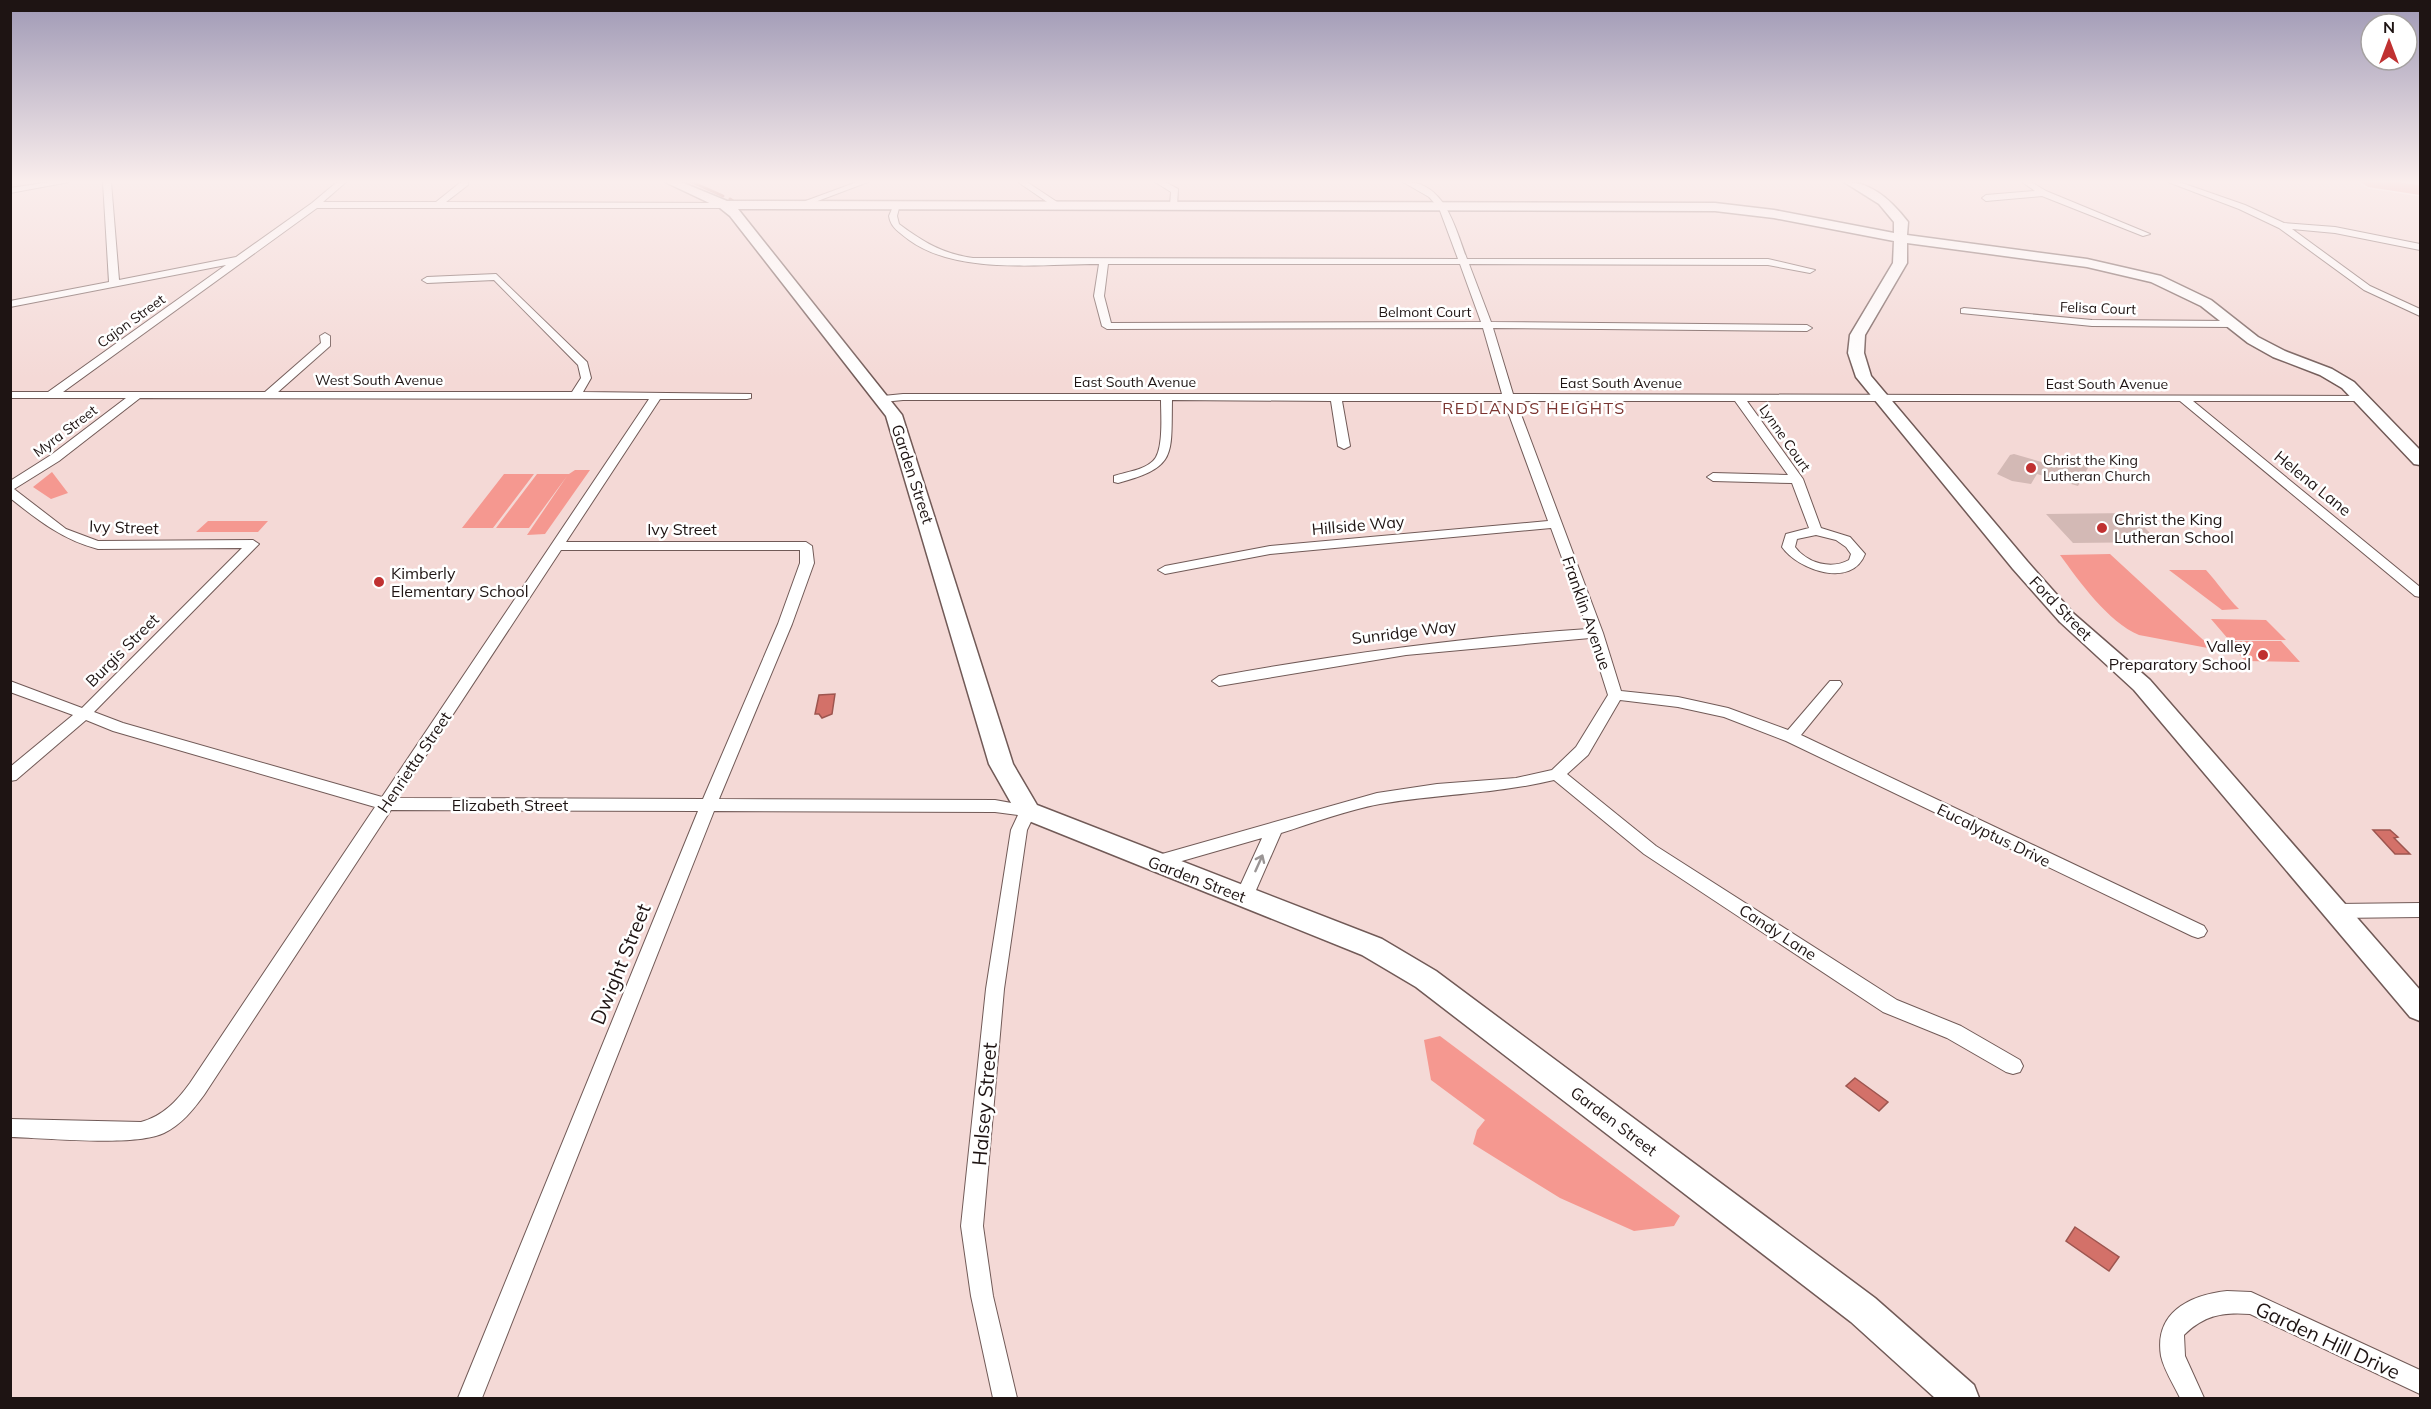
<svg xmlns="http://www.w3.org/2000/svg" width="2431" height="1409" font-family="Mulish,sans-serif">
	<rect width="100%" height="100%" fill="#f4d9d6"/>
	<!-- green -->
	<path fill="#f59890" d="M575 470H590L545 534 527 535 567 476 529 528H496L537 474H569Z
		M52 472 68 493 51 499 33 487Z
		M504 474H534L493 528H462Z
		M208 521H268L258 532H196Z
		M2110 554 2213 649 2139 635C2108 622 2079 581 2060 555Z
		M2169 570H2206C2218 583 2226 596 2239 609L2222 610Z
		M2211 619 2266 620 2286 640H2229Z
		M2227 641H2281L2300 662 2245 661Z
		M1440 1036 1680 1216 1674 1226 1634 1231 1560 1198 1473 1144 1477 1130 1485 1120 1431 1080 1424 1040Z"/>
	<!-- water -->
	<path fill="#d37169" stroke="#9d554f" stroke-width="1.5" d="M835 694 832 714 822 718 819 714H815L819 695Z
		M2373 830H2390L2398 837 2394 838 2410 854H2395Z
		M1855 1078 1888 1102 1879 1111 1846 1086Z
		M2075 1227 2119 1257 2109 1271 2066 1241Z"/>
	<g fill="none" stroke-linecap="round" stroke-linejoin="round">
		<!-- stream -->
		<path stroke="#9d554f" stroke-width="3" d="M692 182 723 196
			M730 199 733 201"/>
	</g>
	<!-- building -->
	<path fill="#d3b9b5" d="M2014 454 2062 468 2067 459 2089 466 2078 486 2037 474 2031 484 2012 481 1997 474 2010 455Z
		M2130 513 2159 542 2073 543 2046 514Z"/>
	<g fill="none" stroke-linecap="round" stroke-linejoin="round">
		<defs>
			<path id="street" d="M51 182H69L10 193V188Z
				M103 182H111L119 280 236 257 312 203 337 182H346L323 202H436L461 182H468V185L446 202 728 203 729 205 725 208H317L63 392H265L321 343 320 336 325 333 330 336V346L278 392H572L581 378 578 365 494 280 427 283 422 280 427 277 496 274 587 362 591 378 583 392 751 394V398L747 399H660L566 542H806L812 546 814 563 792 624 719 799 995 800 1034 807 1036 811 1027 830 1004 989 983 1226 993 1296 1017 1398H993L971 1296 961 1226 986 989 1011 830 1018 815 995 812 714 811 482 1398H458L698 811 391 810 204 1095C193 1110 181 1125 164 1133 135 1147 46 1138 10 1137V1119L141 1122C163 1116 177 1101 190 1083L375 807 113 731 86 720 16 780 10 781V767L73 715 10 692V681L82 708 242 548 98 549C63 540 39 521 10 498V481L51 455 126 398H10V392H48L226 265 10 307V301L109 282ZM140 398 649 399 382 797 123 723 94 712 259 544 253 540 98 541 66 529 14 489 59 461ZM561 550H800V563L778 624 703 799 398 798Z
				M857 182H868L799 208 792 206Z
				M1018 182H1027L1060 204 1053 206Z
				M1155 182H1165L1178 189 1177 207 1170 205 1171 192Z
				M1403 182C1445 180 1455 228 1467 259H1768L1815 270 1810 273 1768 265 1469 264 1491 322 1807 325 1812 328 1807 331 1493 328 1513 394 2364 396 2366 398 2360 401H2193L2420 587V597L2415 596 2180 401H1747L1803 479 1821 528 1850 537 1865 554C1852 589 1798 570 1782 547L1786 534 1809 528 1792 483 1713 481 1707 477 1713 473 1788 475 1735 401H1516L1603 633 1621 691 1678 697 1728 708 1788 730 1830 681H1840L1842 684 1840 687 1801 735 2204 926 2207 931 2204 936 2198 938 2192 936 1786 741 1724 717 1678 707 1620 700 1588 755 1567 774 1656 846 1897 1000 1961 1026 2020 1060 2023 1066 2020 1072 2013 1074 2006 1072 1947 1038 1883 1012 1644 854 1554 780C1497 794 1438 794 1380 804 1347 810 1313 823 1281 833L1253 897 1250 902 1244 904 1238 902 1235 897 1262 838 1154 869 1148 868 1145 863 1148 858 1377 793 1437 784 1516 778 1552 770 1576 747 1608 695 1590 638 1406 655 1219 686 1212 681 1219 676C1341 654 1464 637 1588 629L1551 528 1270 554 1165 574 1158 570 1165 566 1270 546 1548 521 1504 401H1342L1350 446 1344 449 1338 446 1331 401 1172 400C1171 456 1177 467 1118 483L1114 482V476C1126 472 1144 470 1153 461 1164 451 1161 415 1161 400H903L883 402 877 399 883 396 903 394H1502L1483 328 1107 329 1102 326 1094 296 1099 264C1041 264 957 275 909 240 899 232 891 228 889 216L894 204H900L897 216 899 224C923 242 943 254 973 258L1458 259 1439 208 1429 197ZM1108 264H1460L1481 322 1111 323 1104 296ZM1816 535 1836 540 1846 547 1851 554 1849 560C1831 570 1807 563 1795 547L1797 539Z
				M2022 182H2031L2046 191 2150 234 2143 236 2042 196 1986 201 1982 198 1986 195 2035 191Z
				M2168 182H2179L2245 205 2284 223 2335 227 2420 244V250L2335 233 2292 229 2370 286 2420 309V316L2364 290 2279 228 2239 209Z
				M1964 308 2092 320 2232 321 2237 324 2232 327 2092 326 1961 313V309Z
				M2420 903V917L2337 918 2331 916 2328 911 2331 906 2337 904Z
				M2227 1291 2251 1292 2420 1370V1394L2250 1314C2223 1312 2204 1315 2184 1335L2185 1356 2204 1398H2180C2174 1385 2164 1370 2161 1356 2154 1313 2189 1295 2227 1291Z"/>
			<path id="secondary" d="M665 182H681L727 201 1715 203 1774 210 1894 233V222L1879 204 1844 182C1871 181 1892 201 1908 222L1907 235 2087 259 2161 276 2211 300 2258 337 2285 351 2332 369 2354 382 2420 450V465L2414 464 2342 388 2320 375 2273 357 2248 343 2201 306 2151 282 2087 267 1907 243V263L1865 335 1864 353 1871 376 2027 561 2074 614 2150 680 2420 990V1021L2410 1017 2134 690 2060 622 2013 569 1856 377 1848 353 1850 335 1893 263 1894 241 1774 218 1715 211 738 209 902 415 1013 764 1037 805 1382 939 1436 971 1875 1298 1974 1385 1979 1398H1935L1851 1322 1416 987 1362 955 1019 817 989 764 886 416 730 216 720 208Z"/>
			<path id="highway" d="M2360 182H2397L2420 185V195L2368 187Z"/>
		</defs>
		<!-- street casing -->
		<use href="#street" stroke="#715a57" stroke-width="2"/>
		<!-- secondary casing -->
		<use href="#secondary" stroke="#715a57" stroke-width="3"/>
		<!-- highway casing -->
		<use href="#highway" stroke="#fff" stroke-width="3"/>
		<!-- street -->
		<use href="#street" fill="#fff" fill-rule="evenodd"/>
		<!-- secondary -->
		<use href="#secondary" fill="#fff" fill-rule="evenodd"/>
		<!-- highway -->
		<use href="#highway" fill="#ef8b83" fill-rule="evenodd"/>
	</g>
	<!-- one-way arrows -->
	<defs><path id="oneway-shaft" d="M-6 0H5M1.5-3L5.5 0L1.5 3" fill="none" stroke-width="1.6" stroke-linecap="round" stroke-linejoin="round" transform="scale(1.5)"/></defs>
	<use stroke="#9a9595" href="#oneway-shaft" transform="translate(1259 863) rotate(-66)"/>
	<!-- sky -->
	<linearGradient id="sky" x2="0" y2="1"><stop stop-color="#9f99b5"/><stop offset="0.48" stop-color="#faeeed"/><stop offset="1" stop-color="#faeeed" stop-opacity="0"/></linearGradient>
	<rect width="2431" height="379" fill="url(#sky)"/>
	<!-- markers -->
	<g fill="#c03131" stroke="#fff" stroke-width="2">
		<circle cx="2031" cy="468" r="6"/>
		<circle cx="2102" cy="528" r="6"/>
		<circle cx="379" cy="582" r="6"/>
		<circle cx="2263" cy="655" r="6"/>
	</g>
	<g text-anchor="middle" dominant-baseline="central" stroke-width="5" stroke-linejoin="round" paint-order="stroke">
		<!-- far-street labels -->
		<g font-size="14" fill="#1e1413" stroke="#fff">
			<text transform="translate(2098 308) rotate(2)">Felisa Court</text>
			<text x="1425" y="312">Belmont Court</text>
			<text transform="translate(131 321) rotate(-36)">Cajon Street</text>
			<text x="379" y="380">West South Avenue</text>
			<text x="1135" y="382">East South Avenue</text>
			<text x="1621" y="383">East South Avenue</text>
			<text x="2107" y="384">East South Avenue</text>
			<text transform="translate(65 431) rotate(-37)">Myra Street</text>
			<text transform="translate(1785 438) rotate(55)">Lynne Court</text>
		</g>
		<!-- far-poi labels -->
		<g font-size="14" fill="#1e1413" stroke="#fff" text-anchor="start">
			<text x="2043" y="460">Christ the King<tspan x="2043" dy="16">Lutheran Church</tspan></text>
		</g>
		<!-- far-quarter labels -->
		<g font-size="16" letter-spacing="1.5" fill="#7b3430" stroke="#fff">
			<text x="1534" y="408">REDLANDS HEIGHTS</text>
		</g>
		<!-- street labels -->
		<g font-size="16" fill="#1e1413" stroke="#fff">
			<text transform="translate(913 474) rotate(72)">Garden Street</text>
			<text transform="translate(2313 483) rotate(39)">Helena Lane</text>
			<text transform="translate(1358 525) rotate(-5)">Hillside Way</text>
			<text transform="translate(124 527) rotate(2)">Ivy Street</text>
			<text x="682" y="529">Ivy Street</text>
			<text transform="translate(2061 608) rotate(46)">Ford Street</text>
			<text transform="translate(1587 613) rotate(71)">Franklin Avenue</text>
			<text transform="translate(1404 632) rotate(-7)">Sunridge Way</text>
			<text transform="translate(122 650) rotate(-45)">Burgis Street</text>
			<text transform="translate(414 762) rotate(-56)">Henrietta Street</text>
			<text x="510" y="805">Elizabeth Street</text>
			<text transform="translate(1994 835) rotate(26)">Eucalyptus Drive</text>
			<text transform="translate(1197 879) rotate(21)">Garden Street</text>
			<text transform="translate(1778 932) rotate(33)">Candy Lane</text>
			<text transform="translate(1614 1121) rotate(37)">Garden Street</text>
		</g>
		<!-- poi labels -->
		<g font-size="16" fill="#1e1413" stroke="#fff" text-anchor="start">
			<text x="2114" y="519">Christ the King<tspan x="2114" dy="18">Lutheran School</tspan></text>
			<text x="391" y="573">Kimberly<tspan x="391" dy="18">Elementary School</tspan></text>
			<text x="2251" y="646" text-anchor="end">Valley<tspan x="2251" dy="18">Preparatory School</tspan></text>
		</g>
		<!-- near-street labels -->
		<g font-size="20" fill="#1e1413" stroke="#fff">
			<text transform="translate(620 964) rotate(-68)">Dwight Street</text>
			<text transform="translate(984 1104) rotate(-85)">Halsey Street</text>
			<text transform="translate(2328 1340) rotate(25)">Garden Hill Drive</text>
		</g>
	</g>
	<!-- border -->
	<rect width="2431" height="1409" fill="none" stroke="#1e1413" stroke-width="24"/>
	<!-- north arrow -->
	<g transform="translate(2389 42)"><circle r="28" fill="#ffffff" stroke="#a5a1a1" stroke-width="1.5"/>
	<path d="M0-4.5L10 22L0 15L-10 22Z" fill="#c03131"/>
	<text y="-9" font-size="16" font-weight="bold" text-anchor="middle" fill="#1e1413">N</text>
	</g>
</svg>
